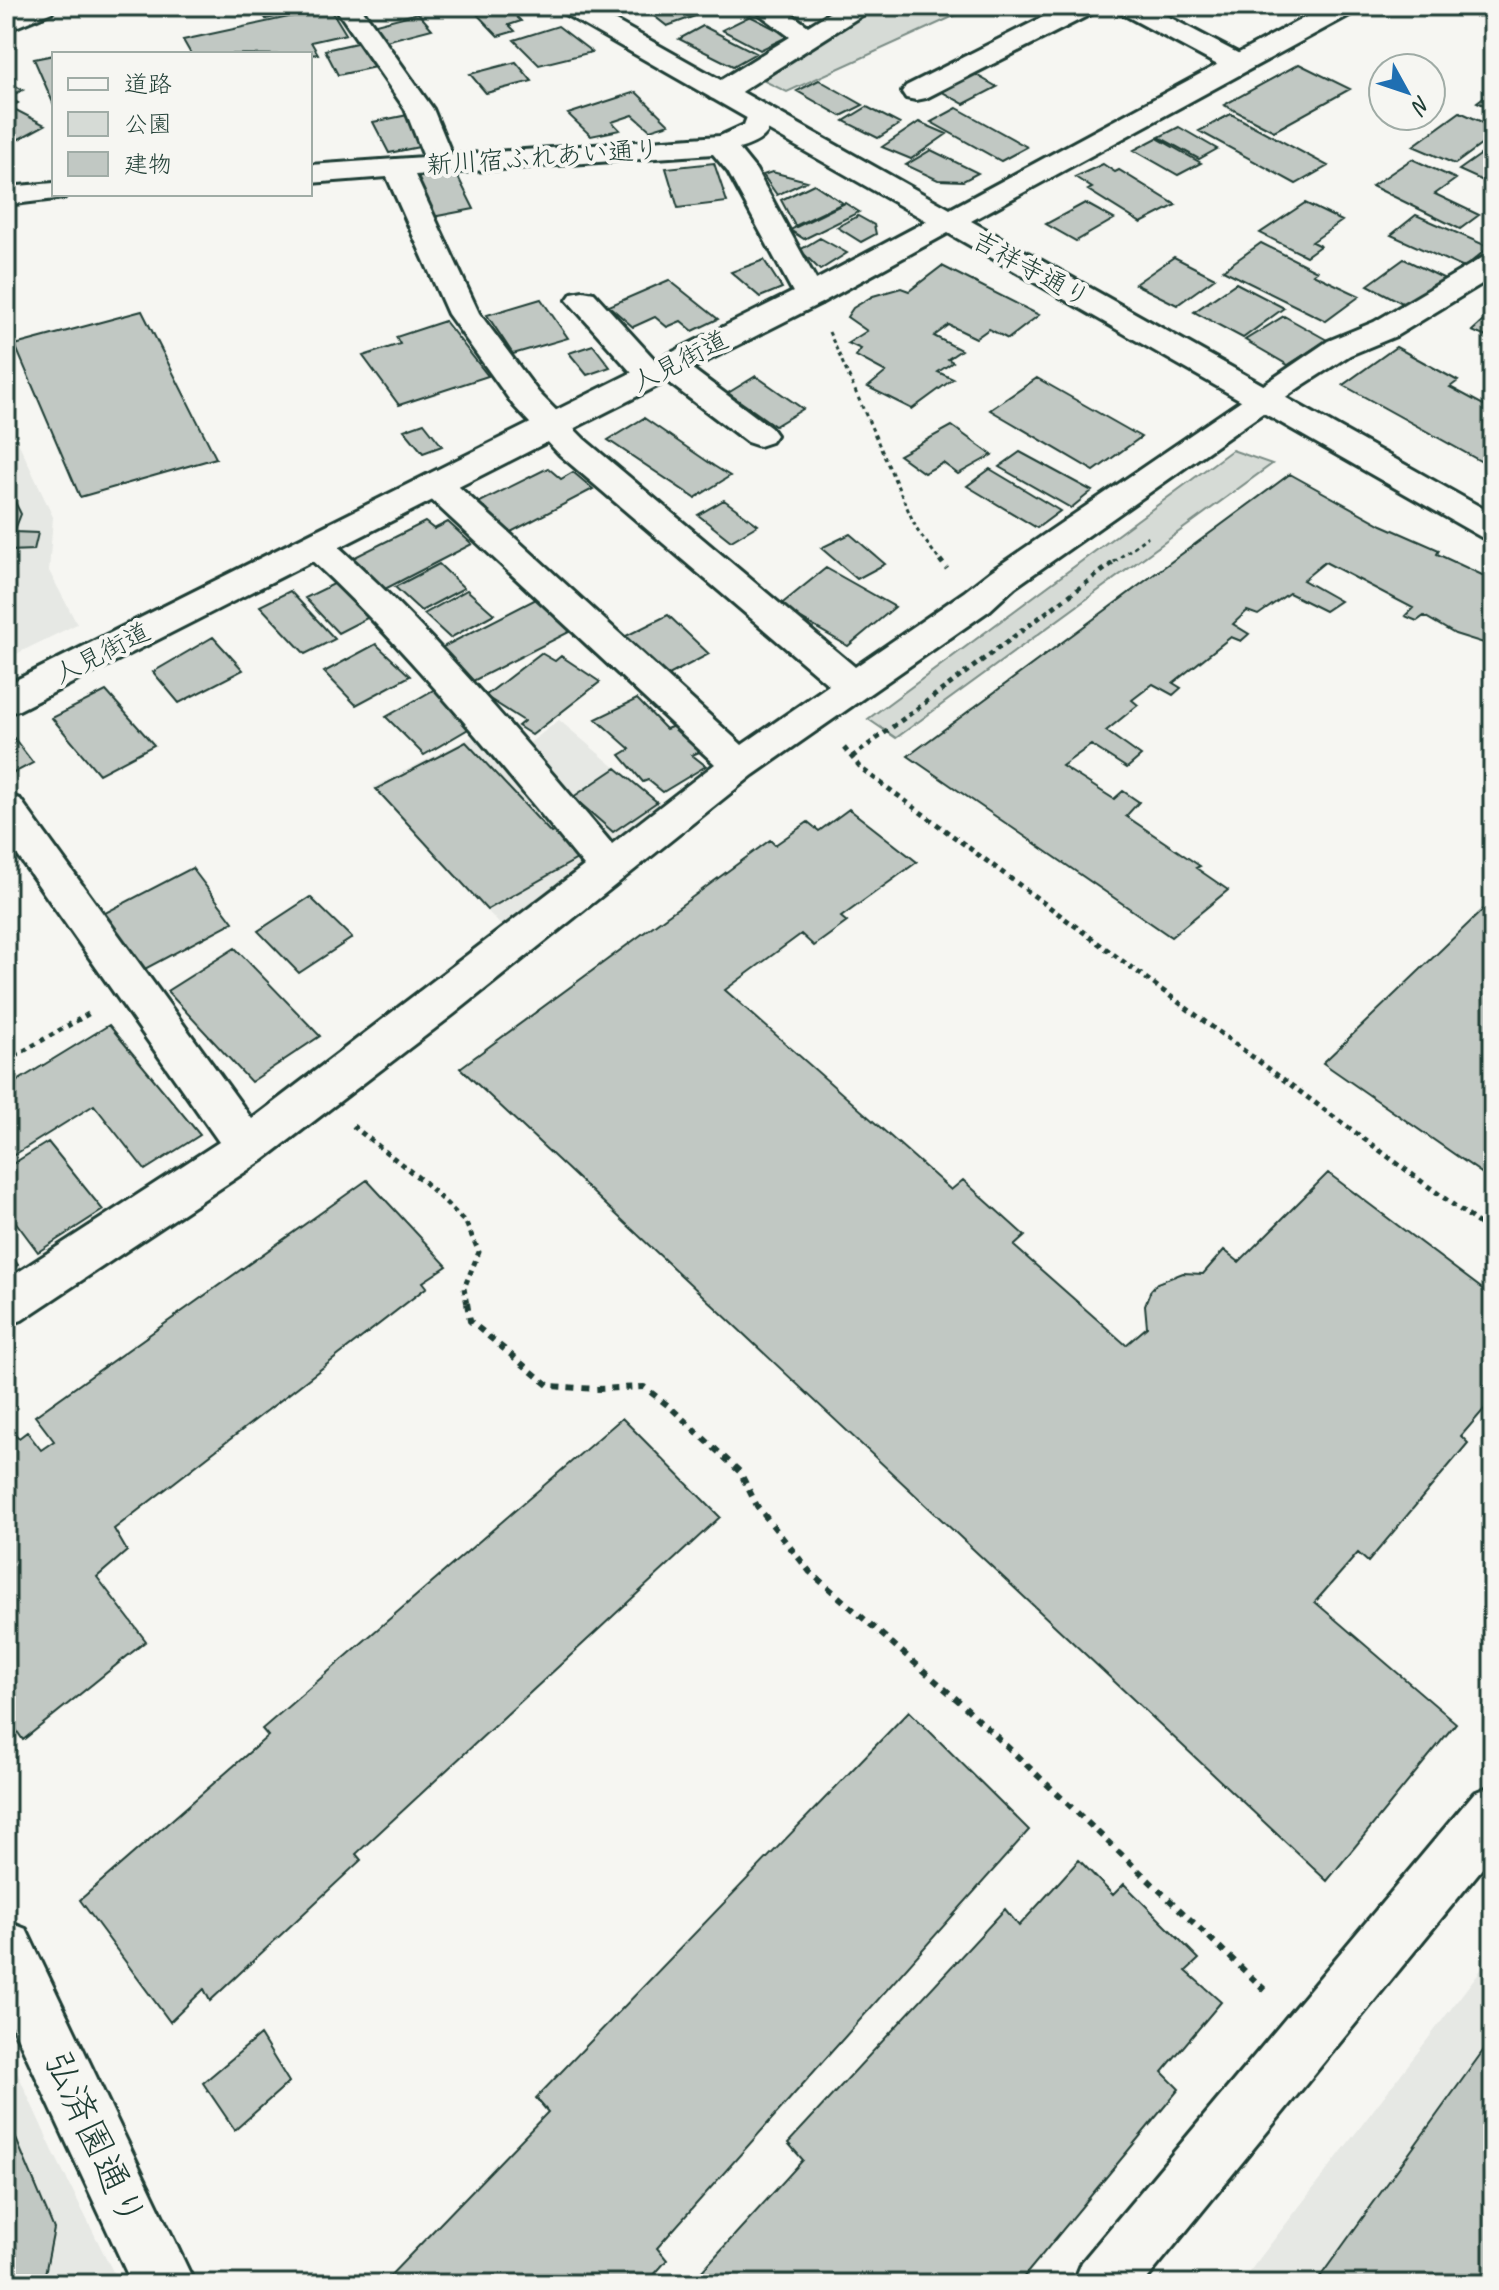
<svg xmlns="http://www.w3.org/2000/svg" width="1499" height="2290" font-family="Caveat,'Klee One',sans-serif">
	<rect width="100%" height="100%" fill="#f6f6f2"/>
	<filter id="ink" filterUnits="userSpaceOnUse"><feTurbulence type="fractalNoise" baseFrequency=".0125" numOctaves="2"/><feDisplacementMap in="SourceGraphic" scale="16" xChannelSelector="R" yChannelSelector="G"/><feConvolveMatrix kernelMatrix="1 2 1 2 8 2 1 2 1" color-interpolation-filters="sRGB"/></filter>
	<g filter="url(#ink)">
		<!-- built -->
		<path fill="#e6e8e4" d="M6 416 53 517 49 571 77 624 6 659Z
			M559 720 663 808 506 931 373 787 499 723 522 749Z
			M1493 1954V2284H1240Z
			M6 2048 52 2149 119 2284H6Z"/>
		<!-- green -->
		<path fill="#d6dbd6" stroke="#7a8c85" stroke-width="2" d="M876 6H976L787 92 760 79Z
			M1232 450 1272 464 896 738 868 719Z"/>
		<!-- building -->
		<path fill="#c1c8c3" stroke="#1f3d34" stroke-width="2" d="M258 6H292L296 12 266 19Z
			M479 6H506L521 21 509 25 515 31 498 36 471 8Z
			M666 6H723L667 26 649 12Z
			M330 8 346 34 311 42 318 54 310 55 191 54 183 40Z
			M418 13 432 29 386 41 372 25Z
			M750 16 789 36 760 50 722 30Z
			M558 26 592 52 539 65 514 40Z
			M703 26 756 53 733 66 679 39Z
			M361 42 375 67 338 75 325 50Z
			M54 55V105L34 59Z
			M516 62 532 81 486 93 470 74Z
			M1299 64 1350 89 1274 131 1224 105Z
			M971 72 997 87 964 104 937 89Z
			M819 80 863 105 841 116 797 91Z
			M6 81 23 90 8 97 18 103 10 107 45 125 6 146Z
			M1493 90V109L1477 102Z
			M636 92 669 124 650 130 633 115 612 122 620 130 591 136 568 114Z
			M867 107 900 124 878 138 844 121Z
			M957 108 1027 147 1001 161 931 122Z
			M1460 112 1493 127V136L1455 164 1413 146Z
			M1231 114 1328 166 1296 184 1199 131Z
			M408 115 424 146 389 153 373 122Z
			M919 122 947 134 911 159 882 147Z
			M1179 127 1217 149 1199 159 1159 137Z
			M1157 138 1201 163 1178 175 1134 150Z
			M1493 146 1492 185 1459 170Z
			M931 150 978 173 963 181 938 180 906 165Z
			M1412 159 1456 179 1435 194 1479 215 1460 229 1372 186Z
			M714 163 727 202 678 208 666 168Z
			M1103 164 1115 172 1119 170 1176 205 1141 223 1088 190 1092 188 1075 177Z
			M455 171 474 209 427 218 409 179Z
			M772 172 807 181 777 195 763 175Z
			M814 184 843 203 795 226 781 200Z
			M845 203 859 212 804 239 790 230Z
			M1085 203 1114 219 1076 241 1046 224Z
			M1305 203 1342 221 1312 242 1320 246 1306 256 1260 233Z
			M1416 215 1489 247 1464 268 1391 235Z
			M858 216 874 225 876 234 861 242 837 227Z
			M820 238 847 253 820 270 800 250Z
			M1261 243 1317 271 1313 274 1360 296 1326 321 1223 270Z
			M1174 257 1215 278 1177 305 1135 284Z
			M1404 259 1447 280 1410 307 1368 285Z
			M764 260 782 288 760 297 731 272Z
			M942 266 1039 315 1008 339 989 329 976 338 949 325 934 336 961 350 948 359 953 362 938 372 953 379 912 409 868 387 886 372 856 356 861 349 848 343 867 331 847 317 853 308 873 296 901 288 909 291Z
			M669 280 718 319 693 331 681 321 667 327 655 317 633 327 609 306Z
			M1236 283 1284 308 1243 338 1194 312Z
			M541 299 568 338 513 354 487 315Z
			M142 311 216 458 80 497 15 345Z
			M1493 312V340L1472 331Z
			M1284 316 1327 340 1288 365 1245 340Z
			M445 321 488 376 399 405 363 356 400 344 396 337Z
			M593 345 610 367 587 375 569 353Z
			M1396 347 1458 381 1450 387 1493 410V468L1343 385Z
			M756 376 803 409 775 426 728 393Z
			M1037 378 1141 437 1094 471 990 410Z
			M644 418 714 466 730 476 695 498 608 440Z
			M424 423 442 446 423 453 404 430Z
			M952 426 992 455 958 474 943 463 924 473 899 455Z
			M1020 452 1092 491 1071 508 999 467Z
			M548 468 561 479 573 472 593 489 507 534 474 505Z
			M990 469 1060 511 1037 528 967 486Z
			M1290 474 1382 525 1439 550 1437 554 1493 580 1490 585 1493 586V646L1455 634 1424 616 1417 621 1405 616 1413 608 1325 562 1303 580 1340 601 1325 611 1289 593 1258 615 1247 611 1233 624 1249 634 1241 641 1231 637 1173 683 1181 688 1173 695 1153 684 1132 700 1138 705 1106 731 1141 756 1127 768 1091 745 1062 766 1114 799 1123 791 1139 802 1126 816 1200 866 1196 868 1228 890 1171 937 908 756Z
			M6 484 21 514 14 532 38 533 34 550 8 551 6 558Z
			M724 500 758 525 731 541 698 515Z
			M425 522 434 529 448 522 472 544 385 589 353 558Z
			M850 534 885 564 857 579 821 548Z
			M439 564 464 588 421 611 395 587Z
			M826 568 895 607 848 646 779 606Z
			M340 581 373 615 338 633 305 598Z
			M467 590 494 614 450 638 424 614Z
			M290 591 335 639 305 654 260 606Z
			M542 596 575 629 471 682 439 649Z
			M668 615 709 654 665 677 624 637Z
			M213 637 243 670 179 703 153 672Z
			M376 644 410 676 356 705 324 672Z
			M541 653 555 661 561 656 600 682 532 735 518 726 524 721 485 696Z
			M437 688 475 725 424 755 386 717Z
			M106 691 154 745 99 774 52 718Z
			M637 699 666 729 682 723 707 749 692 755 706 766 663 792 648 780 643 782 620 755 630 749 596 719Z
			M14 738 33 763 12 774 6 766V741Z
			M466 742 551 833 568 824 593 850 487 910 376 789Z
			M616 768 657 802 613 832 573 797Z
			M849 809 917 862 841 917 847 922 814 946 801 934 725 990 951 1190 963 1180 1025 1236 1014 1246 1126 1345 1147 1327 1145 1305 1151 1290 1157 1283 1183 1273 1203 1274 1224 1250 1239 1262 1328 1173 1493 1297V1399L1461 1436 1468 1443 1368 1562 1358 1553 1315 1602 1456 1723 1327 1881 460 1068 770 840 775 845 808 822 819 831Z
			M192 868 233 922 143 970 103 914Z
			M310 897 352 938 299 973 258 931Z
			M1493 900V1181L1323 1063Z
			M235 948 320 1036 251 1082 167 991Z
			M109 1025 200 1135 145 1170 94 1105 6 1160V1088Z
			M48 1142 103 1210 38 1252 6 1209V1168Z
			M367 1180 447 1266 423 1282 427 1287 114 1529 127 1551 97 1577 146 1641 23 1740 6 1715V1425L19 1438 27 1432 41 1450 54 1441 35 1416Z
			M6 1248 18 1265 6 1272Z
			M622 1418 720 1517 356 1854 361 1860 210 2001 204 1989 170 2022 80 1900 268 1736 262 1729Z
			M909 1711 1029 1830 657 2248 667 2260 646 2284H382L548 2112 536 2098Z
			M1079 1860 1113 1895 1124 1884 1199 1959 1186 1971 1221 2002 1162 2072 1179 2089 1018 2284H690L803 2160 788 2143 1005 1909 1019 1926Z
			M260 2035 289 2082 235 2130 203 2083Z
			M1493 2037V2284H1315Z
			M6 2115 54 2229 43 2284H6Z"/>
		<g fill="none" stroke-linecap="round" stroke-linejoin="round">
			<defs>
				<path id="minor" d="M334 6H360L433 109 452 155 720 136 744 125 750 109 760 107 770 109 774 115C770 136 759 143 739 149L756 170 825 296 821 303 810 305 799 303 795 296 728 172 713 154 415 175 479 313 538 392 584 439 855 667 964 592 991 571 1328 341 1374 322 1482 258 1493 255V277L1396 336 1350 355 1300 387 1015 587 990 610 753 775 454 1014 263 1160 22 1320 6 1326V1280L219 1142 6 839V794L20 799 252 1119 584 866C495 758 408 649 305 554L300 546 305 538 317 534 329 538C433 631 522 738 612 844L715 764 424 493 419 485 424 477 436 474 448 477 742 745 829 685 560 455 514 406 448 314 387 177 310 183V165L424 157 405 109Z
					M749 6H780L808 26 840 6H871L867 12 731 98 721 100 711 98 707 92 711 86 790 37Z
					M1065 6H1099L1095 12 926 98 916 100 906 98 902 92 906 86Z
					M1115 6H1148L1247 58 1251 64 1247 70 1237 72 1227 70 1119 12Z
					M54 183V194H67L64 198 6 205V187Z
					M583 291 594 293 656 361 668 356 679 359 771 428 776 435 771 442 759 446 747 442 664 379 651 385 640 382 567 300 572 293Z
					M1493 1785V1855L1143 2284H1073L1082 2262 1474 1793Z
					M6 1921 26 1929 195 2284H132L6 2012Z"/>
				<path id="major" d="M21 6H56L52 12 6 31V13Z
					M557 6H589L950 209 1326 6H1359L1355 12 971 221 1493 514V540L1481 537 948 233 821 303 19 710 6 714V685L799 289 927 221 561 12Z"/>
			</defs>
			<!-- minor casing -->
			<use href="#minor" stroke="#1f3d34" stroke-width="6"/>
			<!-- major casing -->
			<use href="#major" stroke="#1f3d34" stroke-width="6"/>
			<!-- path-far2 -->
			<path stroke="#1f3d34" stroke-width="3" stroke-dasharray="4 4" stroke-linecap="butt" d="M829 332 917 530 941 562
				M1114 562 1148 536"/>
			<!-- path-far1 -->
			<path stroke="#1f3d34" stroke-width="5" stroke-dasharray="5 5" stroke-linecap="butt" d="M940 560 947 569
				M844 748 862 769 1493 1234
				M852 757 1117 560
				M6 1061 90 1013
				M353 1126 424 1182 466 1223 479 1252 464 1288 467 1305"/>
			<!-- path -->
			<path stroke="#1f3d34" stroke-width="6" stroke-dasharray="7 7" stroke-linecap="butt" d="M467 1303 470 1321 549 1386 596 1389 644 1387 670 1407 740 1472 757 1506 810 1572 961 1703 1267 1992"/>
			<!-- minor -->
			<use href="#minor" fill="#f6f6f2" fill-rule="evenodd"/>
			<!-- major -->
			<use href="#major" fill="#f6f6f2" fill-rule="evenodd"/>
		</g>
	</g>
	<g text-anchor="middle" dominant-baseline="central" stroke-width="8" stroke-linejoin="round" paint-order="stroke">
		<!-- far-street labels -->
		<g font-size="26" fill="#1f3d34" stroke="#f6f6f2">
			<text transform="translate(543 157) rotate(-4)">新川宿ふれあい通り</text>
			<text transform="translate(1031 269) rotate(29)">吉祥寺通り</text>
			<text transform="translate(680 361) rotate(-27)">人見街道</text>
			<text transform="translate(102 653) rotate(-27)">人見街道</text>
		</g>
		<!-- near-street labels -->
		<g font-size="38" fill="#1f3d34" stroke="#f6f6f2">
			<text transform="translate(95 2139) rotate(65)">弘済園通り</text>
		</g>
	</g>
	<!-- margin -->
	<rect width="1499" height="2290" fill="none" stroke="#f6f6f2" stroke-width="32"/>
	<rect x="16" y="16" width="1467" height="2258" fill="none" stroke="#1f3d34" stroke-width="3" filter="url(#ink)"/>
	<!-- legend -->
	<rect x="52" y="52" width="260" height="144" fill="#f6f6f2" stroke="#a0aca6" stroke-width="2"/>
	<rect x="68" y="78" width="40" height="12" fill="#f6f6f2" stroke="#a0aca6" stroke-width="2"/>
	<text x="124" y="92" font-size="24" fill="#1f3d34">道路</text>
	<rect x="68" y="112" width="40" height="24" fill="#d6dbd6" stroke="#a0aca6" stroke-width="2"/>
	<text x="124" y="132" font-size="24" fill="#1f3d34">公園</text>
	<rect x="68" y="152" width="40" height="24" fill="#c1c8c3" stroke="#a0aca6" stroke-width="2"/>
	<text x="124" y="172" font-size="24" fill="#1f3d34">建物</text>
	<!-- north arrow -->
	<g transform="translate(1407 92) rotate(130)"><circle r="38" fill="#f6f6f2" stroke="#a0aca6" stroke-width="2"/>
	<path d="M0-6L14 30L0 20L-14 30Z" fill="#1f6fb2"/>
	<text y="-12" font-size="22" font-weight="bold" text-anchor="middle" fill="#1f3d34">N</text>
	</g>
</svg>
